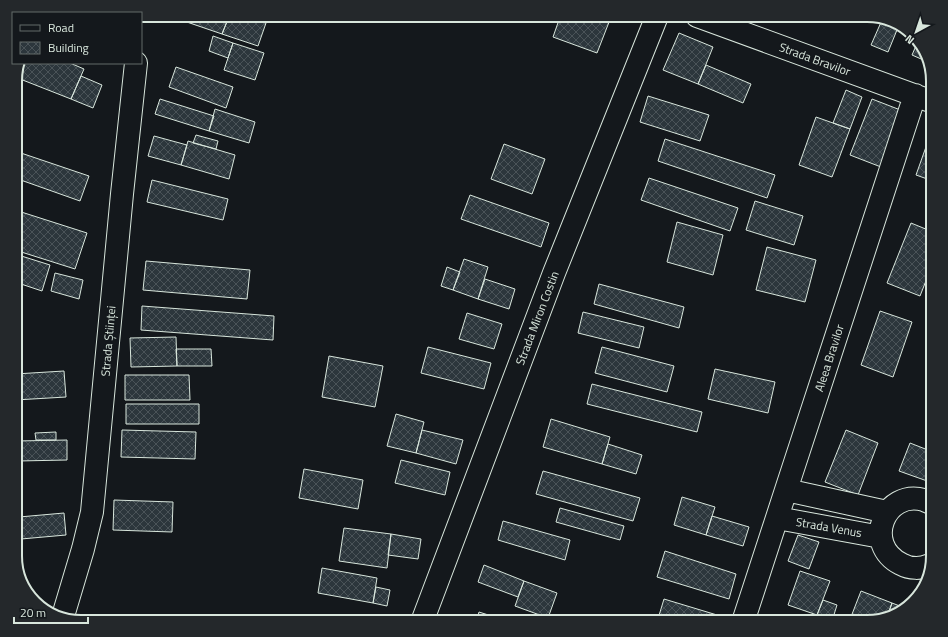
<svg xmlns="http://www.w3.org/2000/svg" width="948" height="637" font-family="'Titillium Web',sans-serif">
	<defs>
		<pattern id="building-cross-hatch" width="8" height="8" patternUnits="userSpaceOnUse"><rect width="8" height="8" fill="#2c363c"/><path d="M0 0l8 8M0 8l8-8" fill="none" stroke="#4a5358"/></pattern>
	</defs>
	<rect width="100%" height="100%" fill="#14181c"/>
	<!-- building -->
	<path fill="url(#building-cross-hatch)" stroke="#d8e6dc" d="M765 16H780L778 21Z
		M560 17H611L597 53 553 37Z
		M178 19H228L222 34Z
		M228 19H252L266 23 258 46 222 34Z
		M882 20 899 25 888 52 871 45Z
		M679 33 713 47 698 84 663 70Z
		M213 36 233 43 228 58 209 51Z
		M918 41 924 48 928 62 912 55Z
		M233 43 264 53 255 80 224 70Z
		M22 63H70L84 69 71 99 15 77Z
		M706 65 751 84 743 103 698 84Z
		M176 67 233 87 226 108 169 87Z
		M81 76 102 85 93 108 71 99Z
		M846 90 862 97 850 129 833 123Z
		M648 96 709 115 700 141 640 122Z
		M160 99 214 116 209 131 155 114Z
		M872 99 903 111 881 167 850 155Z
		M215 109 255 122 249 143 209 131Z
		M816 117 850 129 832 177 799 165Z
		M196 135 218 141 216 149 193 143Z
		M154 136 187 145 181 165 148 156Z
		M665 139 775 175 767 198 658 161Z
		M188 141 235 155 229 179 181 165Z
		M504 144 545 159 532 194 491 179Z
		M927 144 933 146V181L916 175Z
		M15 151 89 176 80 201 15 178Z
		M649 178 738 208 730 231 641 200Z
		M152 180 228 199 223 220 147 202Z
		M470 195 549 223 541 247 461 219Z
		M755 201 803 216 794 245 746 230Z
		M15 210 87 233 75 269 15 250Z
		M677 222 723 235 713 275 667 262Z
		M911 223 933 232V263L920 296 887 283Z
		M767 247 816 260 805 302 756 290Z
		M15 254 50 265 42 291 15 282Z
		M464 259 488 267 478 299 453 290Z
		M146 261 250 270 247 299 143 290Z
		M447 267 460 272 453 290 441 286Z
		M55 273 83 280 79 299 51 291Z
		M485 279 515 289 509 309 478 299Z
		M599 284 684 307 679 328 594 304Z
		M142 306 274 316 273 340 141 330Z
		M880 311 912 322 893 377 861 365Z
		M583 312 644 327 639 348 578 333Z
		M467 313 502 324 494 349 459 339Z
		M176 337 177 366 131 367 130 338Z
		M428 347 491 363 484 389 421 373Z
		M602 347 674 366 667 392 595 373Z
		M176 349H211L212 366H177Z
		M329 356 383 366 375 407 322 397Z
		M715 369 775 382 768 413 708 399Z
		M64 371 66 397 15 400V374Z
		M125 375H189L190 400H125Z
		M592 384 702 412 697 432 587 404Z
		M126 404H199V424H126Z
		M396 414 424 422 416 453 387 446Z
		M551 419 610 437 602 464 543 447Z
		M122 430 196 432 195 459 121 457Z
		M422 430 463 440 456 464 416 453Z
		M846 430 878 443 858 495 825 482Z
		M56 432V440H36L35 433Z
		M67 440V460L18 461 17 441Z
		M910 443 933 452V473L930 482 899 471Z
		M608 444 642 455 636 474 602 464Z
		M401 460 450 472 445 495 395 483Z
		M304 469 363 480 358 509 299 498Z
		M543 471 640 498 633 521 536 494Z
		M933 473V483L930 482Z
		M682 497 715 507 706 535 674 525Z
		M114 500 173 502 172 532 113 530Z
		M560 508 624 526 620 540 556 522Z
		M64 513 66 535 21 539 19 517Z
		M712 516 749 527 743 546 706 535Z
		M503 521 570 540 565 560 498 540Z
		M344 528 391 534 387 568 339 561Z
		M391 534 421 539 418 559 388 555Z
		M798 535 819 542 809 569 788 561Z
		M665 551 736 574 729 599 657 577Z
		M484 565 524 581 518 597 478 582Z
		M322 568 377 578 373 603 318 593Z
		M800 571 830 581 817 615 788 605Z
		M524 581 557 593 548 618 515 606Z
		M376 587 390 590 387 606 373 603Z
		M861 591 892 603 887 617 867 622H849Z
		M664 599 727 618 726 622H657Z
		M823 600 837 605 832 621 817 615Z
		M892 603 905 608 900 613 887 617Z
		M479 612 504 620V622H476Z
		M798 615 815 622H795Z
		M77 618 87 622H81L76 620Z"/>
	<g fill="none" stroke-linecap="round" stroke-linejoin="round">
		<defs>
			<path id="minor" d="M697 16 933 102
				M786 490 887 512
				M777 518 881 537
				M930 565C921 569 910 569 901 564 862 544 885 489 924 500 927 501 930 503 933 504
				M63 616 83 549 92 512 122 194 136 63
				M422 622 554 273 657 16
				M743 622 786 490 915 95"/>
		</defs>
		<!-- minor casing -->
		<use href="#minor" stroke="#d8e6dc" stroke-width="24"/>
		<!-- minor -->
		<use href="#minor" stroke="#14181c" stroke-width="22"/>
	</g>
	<g text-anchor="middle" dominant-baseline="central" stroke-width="3" stroke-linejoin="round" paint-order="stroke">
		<!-- street labels -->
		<g font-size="12" fill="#d8e6dc" stroke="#14181c">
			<text transform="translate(815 59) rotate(20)">Strada Bravilor</text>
			<text transform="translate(537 318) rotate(-69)">Strada Miron Costin</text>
			<text transform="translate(108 341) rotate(-85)">Strada Științei</text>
			<text transform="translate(829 358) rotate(-72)">Aleea Bravilor</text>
			<text transform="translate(829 527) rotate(10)">Strada Venus</text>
		</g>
	</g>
	<!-- crop -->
	<path d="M0 0H948V637H0ZM81 22H867A59 59 0 0 1 926 81V556A59 59 0 0 1 867 615H81A59 59 0 0 1 22 556V81A59 59 0 0 1 81 22Z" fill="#24282b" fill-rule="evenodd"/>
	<path fill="none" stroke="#d8e6dc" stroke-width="2" d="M81 22H867A59 59 0 0 1 926 81V556A59 59 0 0 1 867 615H81A59 59 0 0 1 22 556V81A59 59 0 0 1 81 22Z"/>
	<!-- legend -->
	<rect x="12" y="12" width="130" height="52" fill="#14181c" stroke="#626a69"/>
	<rect x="20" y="25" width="20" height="6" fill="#14181c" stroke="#626a69"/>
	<text x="48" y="32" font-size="12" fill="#d8e6dc">Road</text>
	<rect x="20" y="42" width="20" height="12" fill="url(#building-cross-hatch)" stroke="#626a69"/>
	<text x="48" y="52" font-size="12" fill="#d8e6dc">Building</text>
	<!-- north arrow -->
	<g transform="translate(916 32) rotate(220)" stroke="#14181c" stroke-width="3" paint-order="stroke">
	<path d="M0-3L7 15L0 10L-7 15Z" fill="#d8e6dc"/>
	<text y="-6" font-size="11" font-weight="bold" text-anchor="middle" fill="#d8e6dc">N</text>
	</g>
	<!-- scale -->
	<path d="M14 617v6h74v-6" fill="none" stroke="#d8e6dc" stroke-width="2"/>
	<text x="20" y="617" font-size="12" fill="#d8e6dc" stroke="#14181c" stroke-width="3" paint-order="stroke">20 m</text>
</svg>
